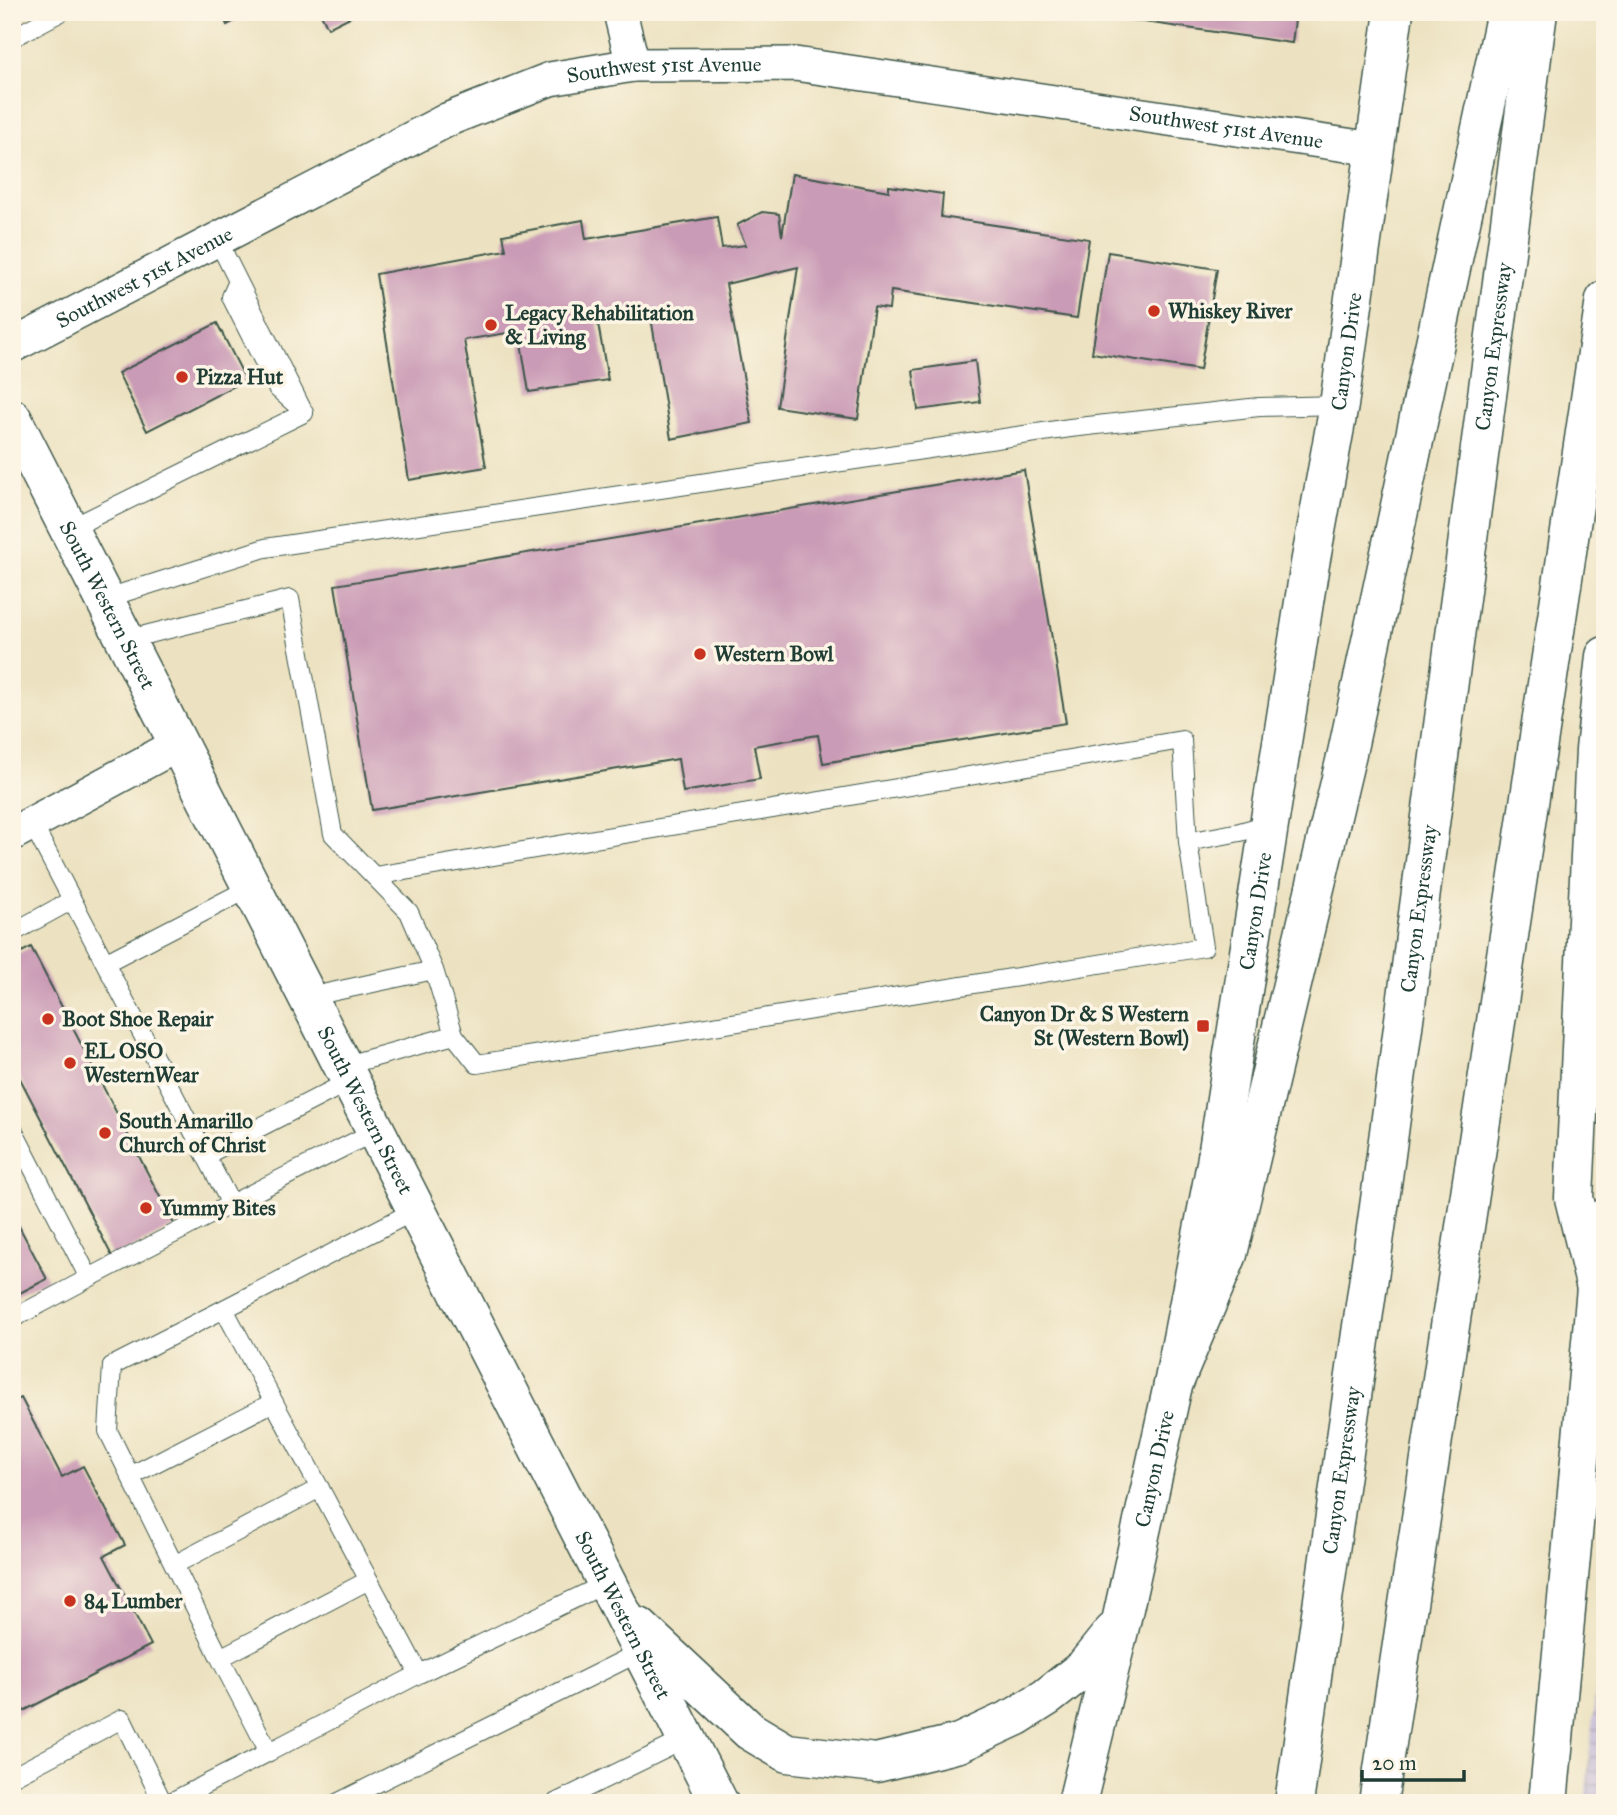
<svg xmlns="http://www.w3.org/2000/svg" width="1617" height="1815" font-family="'IM FELL Great Primer',serif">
	<defs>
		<pattern id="industrial-grid" width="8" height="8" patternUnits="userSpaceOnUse" patternTransform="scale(1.75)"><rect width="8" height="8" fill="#c8bfd8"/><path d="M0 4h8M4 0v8" fill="none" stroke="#a29cb0"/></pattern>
	</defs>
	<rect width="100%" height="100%" fill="#fcf5e5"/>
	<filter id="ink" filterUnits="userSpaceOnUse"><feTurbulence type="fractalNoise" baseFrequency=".0143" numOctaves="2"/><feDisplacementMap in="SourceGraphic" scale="14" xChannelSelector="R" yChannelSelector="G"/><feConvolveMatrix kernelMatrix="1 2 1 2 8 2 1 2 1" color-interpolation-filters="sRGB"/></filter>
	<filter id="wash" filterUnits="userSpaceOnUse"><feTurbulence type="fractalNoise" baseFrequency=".00686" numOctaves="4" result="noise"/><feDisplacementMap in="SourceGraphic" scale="28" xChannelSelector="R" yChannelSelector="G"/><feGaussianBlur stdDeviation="1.57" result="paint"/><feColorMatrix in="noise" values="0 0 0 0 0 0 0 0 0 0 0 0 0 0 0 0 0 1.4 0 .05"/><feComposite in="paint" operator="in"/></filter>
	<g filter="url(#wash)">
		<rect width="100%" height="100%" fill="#ece2c1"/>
		<!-- industrial -->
		<path fill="url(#industrial-grid)" d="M1605 1589V1803H1585L1586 1790Z"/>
		<g id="blocks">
			<!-- building -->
			<path fill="#ca9bb6" d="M221 12H251L227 25Z
				M320 12H360L328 28Z
				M1074 12H1296L1292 43Z
				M792 174 889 191V186L943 194 941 217 1089 239 1077 318 891 291 889 309 874 307 858 419 777 407 798 267 726 284 752 423 671 439 650 311 597 318 608 380 529 392 519 331 464 340 486 467 409 480 376 274 506 250 503 235 583 220 586 239 717 217 722 248 746 245 737 225 762 212 779 214 782 236Z
				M1108 252 1217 269 1200 370 1092 353Z
				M217 323 246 380 147 431 118 373Z
				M975 361 980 402 918 410 913 370Z
				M1024 470 1066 723 823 763 818 735 754 746 760 779 683 792 678 759 372 810 335 585Z
				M31 947 175 1226 113 1258 12 1063V957Z
				M12 1213 47 1279 12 1297Z
				M21 1398 62 1477 83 1466 125 1545 104 1556 151 1645 12 1717V1402Z"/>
		</g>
	</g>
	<g filter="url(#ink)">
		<use href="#blocks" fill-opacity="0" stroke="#3e5649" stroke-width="2"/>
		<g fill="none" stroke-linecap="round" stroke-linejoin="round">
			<defs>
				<path id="service" d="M12 38 61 12
					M238 281 231 297 277 388 294 403
					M69 529 304 413 217 239
					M104 599 265 548 1070 428 1259 407 1339 405
					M125 640 290 599 333 834 409 912 434 970 454 1035 477 1064 1204 947 1188 842 1182 740 375 876
					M32 823 231 1204 89 1278
					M1188 842 1240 832 1269 824
					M12 933 72 900
					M105 963 252 887
					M308 997 434 970
					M343 1066 454 1035
					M12 1128 89 1278 12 1319
					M206 1155 350 1081
					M231 1204 376 1131
					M416 1210 224 1309 419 1674 607 1583
					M224 1309 112 1366 108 1431 220 1658 269 1752 419 1674
					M130 1476 274 1402
					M174 1565 320 1488
					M220 1658 369 1580
					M12 1777 122 1719 163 1803
					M169 1803 269 1752
					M337 1803 642 1651
					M555 1803 686 1739"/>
				<g id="minor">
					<path d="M620 12 633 65"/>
					<path id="s1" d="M12 346 449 119 550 79 633 65 795 64 1374 149"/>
					<path d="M12 834 179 744"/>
				</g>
				<g id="secondary">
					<path id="s2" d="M12 418 719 1803"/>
					<path d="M639 1627 750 1731 787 1753 876 1763 959 1743 1017 1716 1047 1697 1084 1668 1113 1632"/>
					<path id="s3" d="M1077 1803 1121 1622 1173 1385 1216 1163 1310 564 1339 405 1394 12"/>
					<path d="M1548 1803 1596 1288 1605 1218"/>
				</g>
				<g id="motorway">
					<path d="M1596 1288 1574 1198 1595 750 1605 656"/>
					<path d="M1173 1385 1228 1254 1347 753 1506 12"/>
					<path id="s4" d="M1294 1803 1380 1200 1538 12"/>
					<path d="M1378 1803 1605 300"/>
				</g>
			</defs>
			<!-- service casing -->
			<use href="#service" stroke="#3e5649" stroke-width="20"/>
			<!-- minor casing -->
			<use href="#minor" stroke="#3e5649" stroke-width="36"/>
			<!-- secondary casing -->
			<use href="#secondary" stroke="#3e5649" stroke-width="41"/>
			<!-- motorway casing -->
			<use href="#motorway" stroke="#3e5649" stroke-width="41"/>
			<!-- service -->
			<use href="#service" stroke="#fff" stroke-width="18"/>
			<!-- minor -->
			<use href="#minor" stroke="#fff" stroke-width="33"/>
			<!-- secondary -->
			<use href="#secondary" stroke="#fff" stroke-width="38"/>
			<!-- motorway -->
			<use href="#motorway" stroke="#fff" stroke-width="38"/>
		</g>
	</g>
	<!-- markers -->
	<g fill="#c8321e" stroke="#fcf5e5" stroke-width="2.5">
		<circle cx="1154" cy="311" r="7"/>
		<circle cx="491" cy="325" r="7"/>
		<circle cx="182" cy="377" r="7"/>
		<circle cx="700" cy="654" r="7"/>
		<circle cx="48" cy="1019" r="7"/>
		<rect x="1196" y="1019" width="14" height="14" rx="3.5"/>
		<circle cx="70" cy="1063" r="7"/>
		<circle cx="105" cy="1133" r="7"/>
		<circle cx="146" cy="1208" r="7"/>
		<circle cx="70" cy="1601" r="7"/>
	</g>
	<g text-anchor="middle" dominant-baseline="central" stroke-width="7" stroke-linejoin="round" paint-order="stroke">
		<!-- street labels -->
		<g font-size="21" fill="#1f3d34" stroke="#fcf5e5">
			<text stroke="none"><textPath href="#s1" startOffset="716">Southwest 51st Avenue</textPath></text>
			<text stroke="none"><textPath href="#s1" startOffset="1283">Southwest 51st Avenue</textPath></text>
			<text stroke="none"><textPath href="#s1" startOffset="149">Southwest 51st Avenue</textPath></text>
			<text stroke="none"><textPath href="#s4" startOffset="1470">Canyon Expressway</textPath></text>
			<text stroke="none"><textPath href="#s3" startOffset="1477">Canyon Drive</textPath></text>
			<text stroke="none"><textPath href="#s2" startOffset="210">South Western Street</textPath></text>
			<text stroke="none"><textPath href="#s4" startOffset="903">Canyon Expressway</textPath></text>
			<text stroke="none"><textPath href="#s3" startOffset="910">Canyon Drive</textPath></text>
			<text stroke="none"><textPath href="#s2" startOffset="777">South Western Street</textPath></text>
			<text stroke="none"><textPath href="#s3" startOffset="343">Canyon Drive</textPath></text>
			<text stroke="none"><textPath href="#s4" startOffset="336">Canyon Expressway</textPath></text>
			<text stroke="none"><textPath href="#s2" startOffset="1344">South Western Street</textPath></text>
		</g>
		<!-- poi labels -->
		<g font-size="21" font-weight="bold" fill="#1f3d34" stroke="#fcf5e5" text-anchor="start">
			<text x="1168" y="311">Whiskey River</text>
			<text x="505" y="313">Legacy Rehabilitation<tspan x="505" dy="24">&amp; Living</tspan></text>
			<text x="196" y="377">Pizza Hut</text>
			<text x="714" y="654">Western Bowl</text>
			<text x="1189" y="1014" text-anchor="end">Canyon Dr &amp; S Western<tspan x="1189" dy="24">St (Western Bowl)</tspan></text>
			<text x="62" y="1019">Boot Shoe Repair</text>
			<text x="84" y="1051">EL OSO<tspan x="84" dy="24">WesternWear</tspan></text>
			<text x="119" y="1121">South Amarillo<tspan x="119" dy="24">Church of Christ</tspan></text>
			<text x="160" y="1208">Yummy Bites</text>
			<text x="84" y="1601">84 Lumber</text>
		</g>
	</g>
	<!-- margin -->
	<rect width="1617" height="1815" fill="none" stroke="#fcf5e5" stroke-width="42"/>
	<!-- scale -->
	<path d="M1362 1770v10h102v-10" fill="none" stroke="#1f3d34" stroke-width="3.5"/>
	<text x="1372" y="1770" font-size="21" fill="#1f3d34" stroke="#fcf5e5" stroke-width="5" paint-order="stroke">20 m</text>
</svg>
